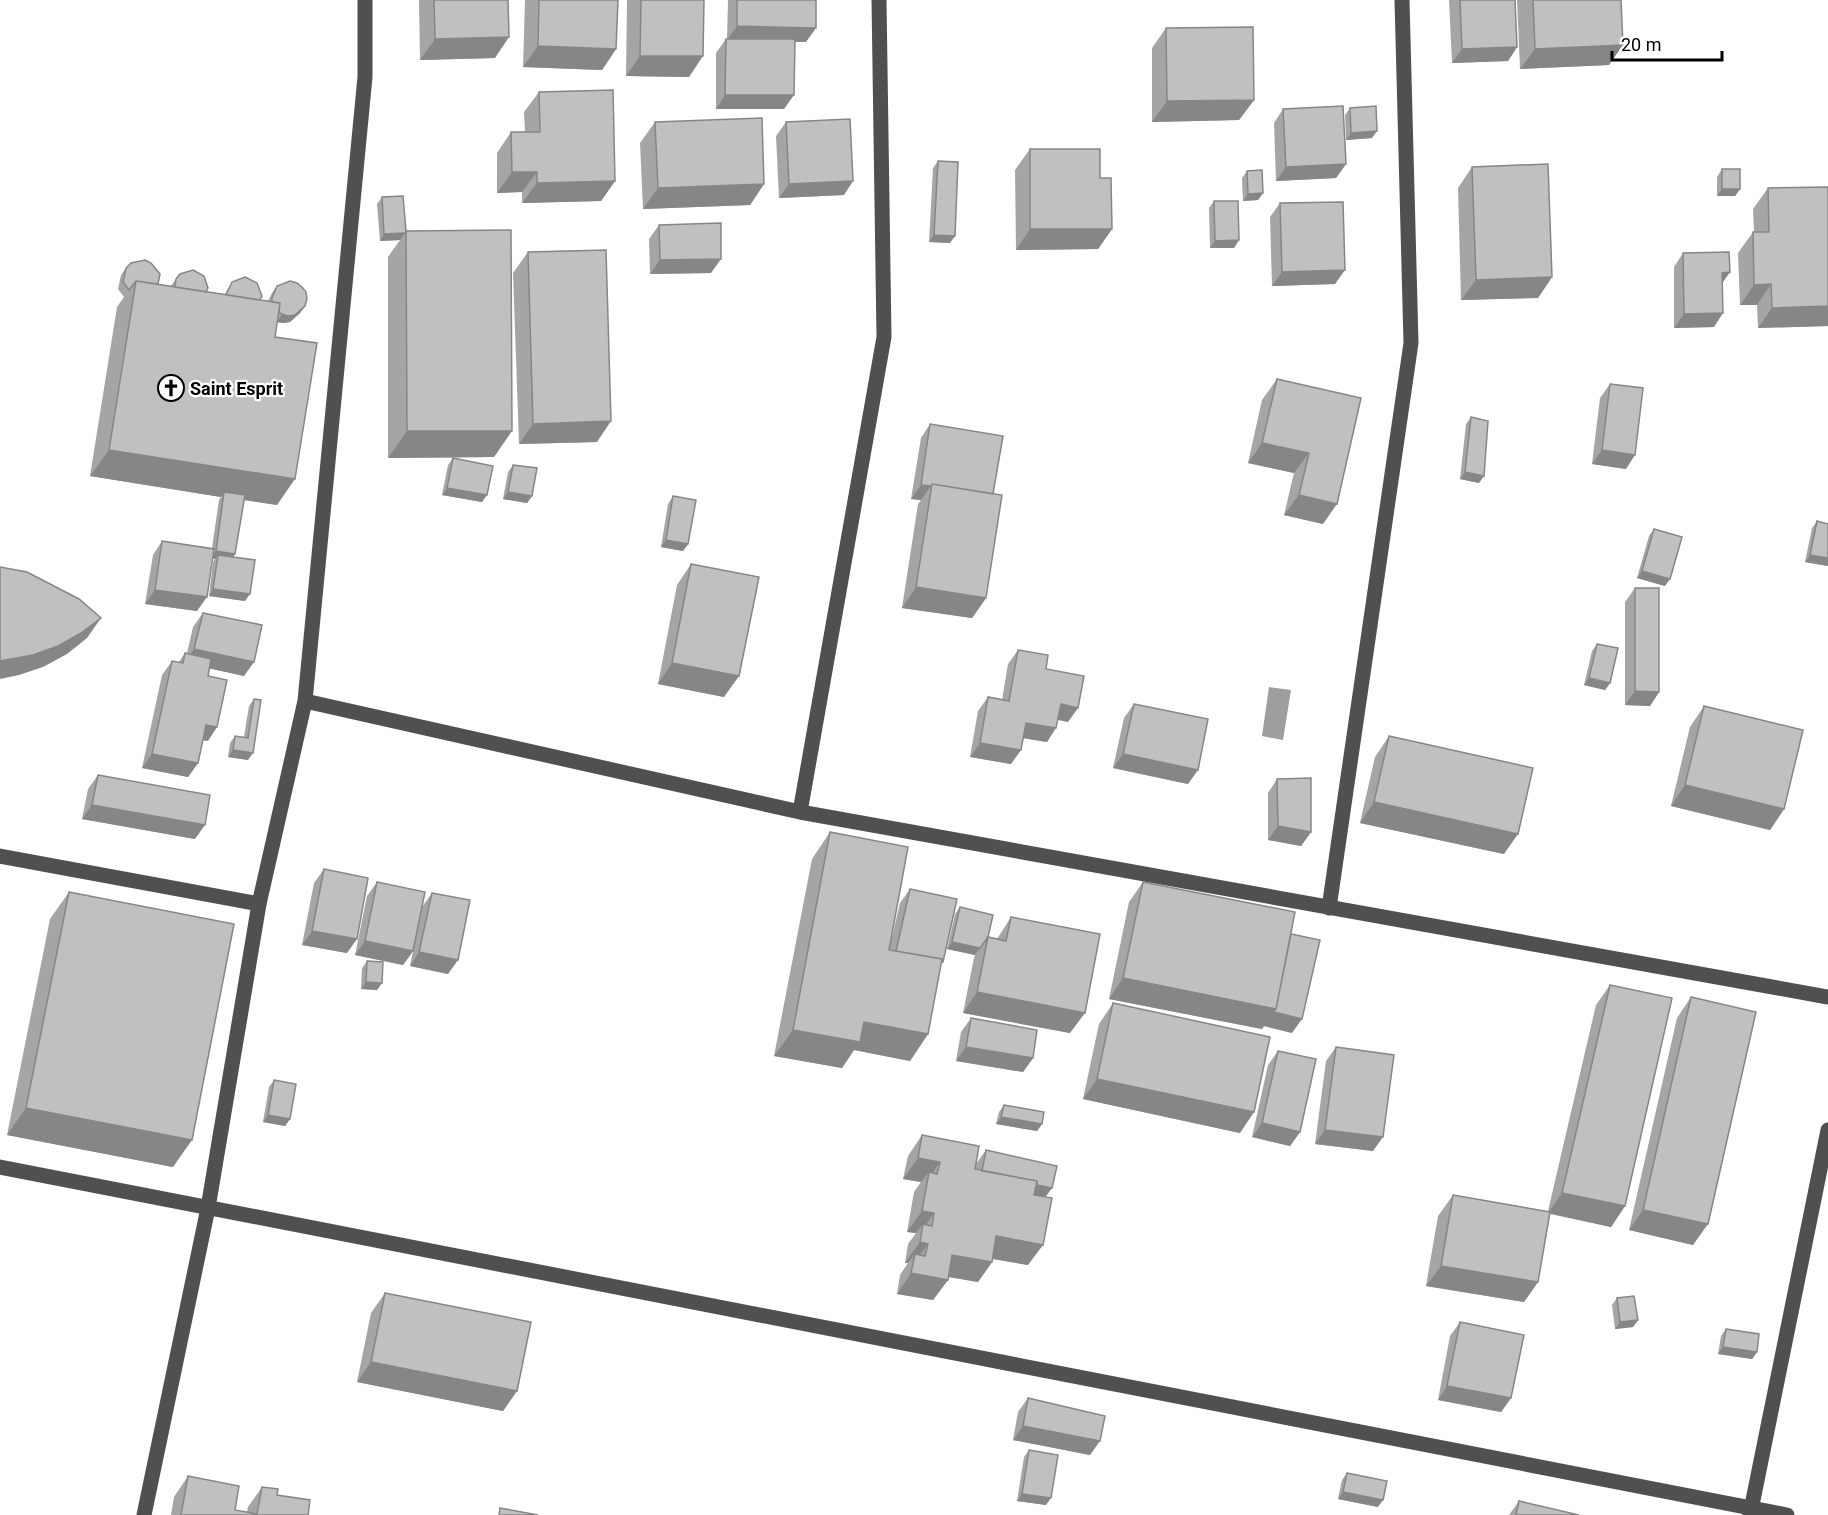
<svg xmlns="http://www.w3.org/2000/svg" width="1828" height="1515" font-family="Roboto,sans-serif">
	<rect width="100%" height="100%" fill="#fff"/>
	<!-- water -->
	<path fill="#9e9e9e" d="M1269 687 1291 690 1283 740 1262 736Z"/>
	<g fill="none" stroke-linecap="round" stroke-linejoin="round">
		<!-- minor -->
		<path stroke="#505050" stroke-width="15" d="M305 701 365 77V0
			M800 812 884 337 879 0
			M0 856 259 904 305 701 800 812 1828 997
			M1329 908 1411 343 1402 0
			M0 1167 1787 1515
			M144 1515 208 1208 259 904
			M1750 1515 1828 1130"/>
	</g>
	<!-- wall -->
	<path fill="#a5a5a5" d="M419 0H508L495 58 420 60Z
		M525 0H618L616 49 602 70 523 67Z
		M627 0H704L689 77 626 76Z
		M728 0H816L806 42H795L784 109H716V53L726 39H727Z
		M1449 0H1515L1517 47 1508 61 1452 63Z
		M1517 0H1621L1609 65 1520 69Z
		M1166 28 1254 100 1239 120 1152 122V48Z
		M539 92 615 181 601 201 522 203V192L497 193V153L511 132H525L524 112Z
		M1350 108 1372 138 1346 140 1345 115Z
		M1283 109 1346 164 1336 178 1276 181 1274 123Z
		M655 122 764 184 750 205 643 209 640 143Z
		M786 122 844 195 779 198 776 136Z
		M1030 149 1100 178 1112 229 1098 249 1016 250 1015 170Z
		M938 161 950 243 929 242 933 168Z
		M1472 167 1552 277 1538 298 1461 300 1458 188Z
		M1722 169 1740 189 1735 196H1717V177Z
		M1247 171 1263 193 1258 200 1243 201 1242 178Z
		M1828 187V326L1758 328 1757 305H1740L1738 253 1753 232H1754L1753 209 1768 188Z
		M382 197 406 231 494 457 388 458V257L400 240 380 241 377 204Z
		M1214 201 1239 240 1234 248H1210L1209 208Z
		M1280 203 1335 284 1272 286 1270 217Z
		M659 225 711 273 650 274 649 239Z
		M528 252 597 442 519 444 513 273Z
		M1683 253 1730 272 1723 282 1714 327 1674 328V267Z
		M126 268 158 284 171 286 176 279 206 292 225 294 232 282 260 300 268 301 272 293 277 286 305 306 300 313 290 322 283 323 277 322 275 337 277 505 244 500 233 557 245 601 209 596 213 562 215 559 213 558 197 611 145 604 153 555 162 541 212 548 219 500 221 497 90 476 117 307 124 297 118 289 121 275Z
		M1277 379 1361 398 1323 524 1284 515 1294 473 1248 463 1262 400Z
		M1610 384 1626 469 1592 464 1600 398Z
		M1471 417 1479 483 1460 479 1466 424Z
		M930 424 993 494 986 598 972 618 902 608 918 504 921 500 911 499 921 438Z
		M453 458 482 502 442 495 448 465Z
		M513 465 532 496 527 503 503 499 508 472Z
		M673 496 688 544 683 551 661 547 668 504Z
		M1817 521 1828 566 1805 562 1812 528Z
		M1654 529 1665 586 1637 578 1649 536Z
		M691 564 724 697 658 684 677 585Z
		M1635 588 1659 692 1650 706 1625 705V602Z
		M203 613 244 676 209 668 208 676V741L202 740 198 763 188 777 142 768 162 675 172 661 179 662 185 653H187L193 627Z
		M1597 644 1610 683 1605 690 1584 685 1592 651Z
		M1018 650 1046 669 1068 722 1058 720 1047 742 1023 738 1011 764 970 757 978 711 988 697 1002 700 1008 664Z
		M254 699 248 760 228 757 230 743 235 736 244 737 249 706Z
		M1134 704 1188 784 1113 768 1124 718Z
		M1704 706 1784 809 1770 830 1671 806 1690 727Z
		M1389 736 1504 854 1360 823 1375 757Z
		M98 775 195 839 82 819 88 789Z
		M1277 779 1311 832 1301 846 1268 840V793Z
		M830 832 889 950 900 903 910 889 941 965 928 1034 910 1061 854 1050 842 1068 774 1056 812 859Z
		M324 869 347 953 302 945 314 883Z
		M377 882 413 951 403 965 355 955 367 896Z
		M1143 882 1291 935 1292 1033 1264 1026 1262 1029 1109 999 1129 902Z
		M69 892 173 1167 7 1135 50 919Z
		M432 893 448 974 410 966 422 907Z
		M960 907 988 937 997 939 1011 917 1070 1033 963 1013 974 958 975 955 947 949 955 914Z
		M367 961 382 983 377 990 361 989 362 968Z
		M1610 985 1625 1206 1611 1227 1550 1214 1538 1282 1524 1302 1426 1286 1438 1216 1453 1195 1548 1211 1596 1005Z
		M1691 997 1693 1245 1629 1230 1677 1018Z
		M1113 1003 1240 1133 1083 1099 1099 1024Z
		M971 1018 1033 1058 1023 1072 956 1061 961 1032Z
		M1336 1047 1373 1151 1315 1144 1326 1061Z
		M1278 1051 1300 1132 1290 1146 1252 1137 1268 1065Z
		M274 1080 290 1119 285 1126 263 1122 269 1087Z
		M1004 1105 1042 1124 1037 1131 996 1124 999 1112Z
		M922 1135 975 1169 976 1164 986 1150 1046 1197 1028 1265 993 1259 992 1262 978 1282 948 1277V1280L933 1300 897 1294 900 1275 908 1263H905L908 1244 916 1233 907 1232 914 1192 921 1182 903 1179 908 1156Z
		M385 1293 517 1391 503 1411 357 1382 371 1313Z
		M1617 1298 1638 1320 1633 1327 1615 1329 1612 1305Z
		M1460 1322 1511 1398 1501 1412 1438 1400 1450 1336Z
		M1726 1329 1757 1352 1752 1359 1718 1354 1721 1336Z
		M1028 1398 1090 1455 1013 1440 1018 1412Z
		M1029 1450 1046 1505 1017 1501 1024 1457Z
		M1347 1473 1378 1507 1338 1499 1342 1480Z
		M188 1476 235 1510 247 1512 248 1507 262 1487 277 1495 308 1515H171L174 1497Z
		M1519 1501 1579 1515H1509Z"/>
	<!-- shaded-wall -->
	<path fill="#868686" d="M737 26 816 28 806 42 727 40Z
		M509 37 495 58 420 60 435 39Z
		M1623 45 1609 65 1520 69 1535 49Z
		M538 46 616 49 602 70 523 67Z
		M1517 47 1508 61 1452 63 1462 49Z
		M640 56H703L689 77 626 76Z
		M725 95H794L784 109H716Z
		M1254 100 1239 120 1152 122 1167 101Z
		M1377 131 1372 138 1346 140 1351 133Z
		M1346 164 1336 178 1276 181 1286 167Z
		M512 172H537L522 192 497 193Z
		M615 181 601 201 522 203 537 183Z
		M853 181 844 195 779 198 789 184Z
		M764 184 750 205 643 209 658 188Z
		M1722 189H1740L1735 196H1717Z
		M1263 193 1258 200 1243 201 1248 194Z
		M1030 229H1112L1098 249 1016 250Z
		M405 233 400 240 380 241 384 234Z
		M934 235 955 236 950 243 929 242Z
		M1239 240 1234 248H1210L1215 241Z
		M721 259 711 273 650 274 660 260Z
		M1345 270 1335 284 1272 286 1282 272Z
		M1730 272 1720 286 1722 273Z
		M1552 277 1538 298 1461 300 1476 280Z
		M1771 284 1757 305H1740L1754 285Z
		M305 306 300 313 290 322 283 323 277 322 282 314Z
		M1828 306V326L1758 328 1772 308Z
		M1723 313 1714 327 1674 328 1684 314Z
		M611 421 597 442 519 444 533 424Z
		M407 431H512L494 457 388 458Z
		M1262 443 1309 453 1294 473 1248 463Z
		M109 450 295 479 277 505 224 497V492L221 497 90 476Z
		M1602 450 1635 455 1626 469 1592 464Z
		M1465 472 1484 476 1479 483 1460 479Z
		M921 485 931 486 921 500 911 499Z
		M447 488 487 495 482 502 442 495Z
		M508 492 532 496 527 503 503 499Z
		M1299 495 1337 504 1323 524 1284 515Z
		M666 540 688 544 683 551 661 547Z
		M216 551 235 554 231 561 218 555 215 559 211 558Z
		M1810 555 1828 558V566L1805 562Z
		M1642 571 1670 579 1665 586 1637 578Z
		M916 587 986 598 972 618 902 608Z
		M213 589 250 594 245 601 209 596Z
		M155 590 207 597 197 611 145 604Z
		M101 618 87 638 67 654 43 667 19 675 0 679V661Z
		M194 649 254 662 244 676 184 663Z
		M672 663 739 676 724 697 658 684Z
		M1589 678 1610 683 1605 690 1584 685Z
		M1635 691 1659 692 1650 706 1625 705Z
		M1061 704 1078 708 1068 722 1051 718Z
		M1026 723 1056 728 1047 742 1016 737Z
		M206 725 217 727 208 741 196 739Z
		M980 743 1021 750 1011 764 970 757Z
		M233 750 253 753 248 760 228 757Z
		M152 754 198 763 188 777 142 768Z
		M1123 754 1198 770 1188 784 1113 768Z
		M1685 785 1784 809 1770 830 1671 806Z
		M1374 802 1518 834 1504 854 1360 823Z
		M92 805 205 825 195 839 82 819Z
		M1278 826 1311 832 1301 846 1268 840Z
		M312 931 357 939 347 953 302 945Z
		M365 941 413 951 403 965 355 955Z
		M952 942 980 948 975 955 947 949Z
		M419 952 458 960 448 974 410 966Z
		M1123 978 1276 1009 1262 1029 1109 999Z
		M366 982 382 983 377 990 361 989Z
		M977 992 1085 1013 1070 1033 963 1013Z
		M1274 1012 1302 1019 1292 1033 1264 1026Z
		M864 1022 928 1034 910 1061 854 1050 842 1068 774 1056 793 1030Z
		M966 1047 1033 1058 1023 1072 956 1061Z
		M1097 1079 1254 1112 1240 1133 1083 1099Z
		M26 1108 192 1140 173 1167 7 1135Z
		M268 1115 290 1119 285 1126 263 1122Z
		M1001 1117 1042 1124 1037 1131 996 1124Z
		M1262 1123 1300 1132 1290 1146 1252 1137Z
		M1325 1130 1383 1137 1373 1151 1315 1144Z
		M918 1158 940 1162 927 1181 929 1172 921 1182 903 1179Z
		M982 1173 1052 1188 1042 1202Z
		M1562 1193 1625 1206 1611 1227 1548 1213Z
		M1643 1210 1708 1224 1693 1245 1629 1230Z
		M922 1211 934 1213 922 1231 923 1224 916 1233 907 1232Z
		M996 1236 1043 1245 1028 1265 982 1257Z
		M920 1242 928 1244 913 1264 915 1254 908 1263H905Z
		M952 1255 992 1262 978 1282 938 1275Z
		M1441 1266 1538 1282 1524 1302 1426 1286Z
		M911 1273 948 1280 933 1300 897 1294Z
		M1638 1320 1633 1327 1615 1329 1620 1322Z
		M1723 1347 1757 1352 1752 1359 1718 1354Z
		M371 1362 517 1391 503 1411 357 1382Z
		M1447 1386 1511 1398 1501 1412 1438 1400Z
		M1023 1426 1100 1441 1090 1455 1013 1440Z
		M1343 1492 1383 1500 1378 1507 1338 1499Z
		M1022 1494 1051 1498 1046 1505 1017 1501Z"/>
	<!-- building -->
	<path fill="#c0c0c0" stroke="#868686" stroke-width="1.5" d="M434 0H508L509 37 435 39Z
		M539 0H618L616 49 538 46Z
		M641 0H704L703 56H640Z
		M737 0H816V28L737 26Z
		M1460 0H1515L1517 47 1462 49Z
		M1533 0H1621L1623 45 1535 49Z
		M1253 27 1254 100 1167 101 1166 28Z
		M726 39H795L794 95H725Z
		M613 90 615 181 537 183V172H512L511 132H540L539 92Z
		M1343 106 1346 164 1286 167 1283 109Z
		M1376 106 1377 131 1351 133 1350 108Z
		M762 118 764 184 658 188 655 122Z
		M850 119 853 181 789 184 786 122Z
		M1030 149H1100V178H1111L1112 229H1030Z
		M938 161 958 162 955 236 934 235Z
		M1548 164 1552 277 1476 280 1472 167Z
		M1722 169H1740V189H1722Z
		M1262 170 1263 193 1248 194 1247 171Z
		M1828 187V306L1772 308 1771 284 1754 285 1753 232H1769L1768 188Z
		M403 196 406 231 405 233 384 234 382 197Z
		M1214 201H1238L1239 240 1215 241Z
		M1343 202 1345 270 1282 272 1280 203Z
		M721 223V259L660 260 659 225Z
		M511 230 512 431H407L406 231Z
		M606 250 611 421 533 424 528 252Z
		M1729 252 1730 272 1722 273 1723 313 1684 314 1683 253Z
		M145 260 151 263 160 274 158 284 136 281 129 290 123 282 126 268 131 263Z
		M193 270 204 276 208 288 206 292 175 287 176 279 180 274Z
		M245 277 257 283 262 296 260 300 226 295 232 282Z
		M136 281 280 303 275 337 317 343 295 479 109 450Z
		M290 281 297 283 302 287 306 292 307 299 305 306 295 315 288 316 282 314 279 312 280 303 272 302V298L277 286Z
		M1277 379 1361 398 1337 504 1299 495 1309 453 1262 443Z
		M1610 384 1643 388 1635 455 1602 450Z
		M1471 417 1488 421 1484 476 1465 472Z
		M930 424 1003 436 993 494 932 484 931 486 921 485Z
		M453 458 493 466 487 495 447 488Z
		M513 465 537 468 532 496 508 492Z
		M932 484 1002 495 986 598 916 587Z
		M224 492 245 495 235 554 216 551Z
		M673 496 696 500 688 544 666 540Z
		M1817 521 1828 524V558L1810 555Z
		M1654 529 1682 537 1670 579 1642 571Z
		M162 541 214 549 207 597 155 590Z
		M218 555 255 560 250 594 213 589Z
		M691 564 759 577 739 676 672 663Z
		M0 567 27 572 79 599 101 618 81 633 58 646 33 655 0 661Z
		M1635 588H1659V692L1635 691Z
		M203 613 262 625 254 662 194 649Z
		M1597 644 1618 648 1610 683 1589 678Z
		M1018 650 1048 655 1046 669 1084 676 1078 708 1061 704 1056 728 1026 723 1021 750 980 743 988 697 1009 701Z
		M185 653 211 659 208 676 227 680 217 727 206 725 198 763 152 754 172 661 183 663Z
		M254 699 261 700 253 753 233 750 235 736 248 738Z
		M1134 704 1208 719 1198 770 1123 754Z
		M1704 706 1803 730 1784 809 1685 785Z
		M1389 736 1533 768 1518 834 1374 802Z
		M98 775 210 795 205 825 92 805Z
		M1311 778V832L1278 826 1277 779Z
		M830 832 908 847 889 950 942 959 928 1034 864 1022 860 1042 793 1030Z
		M324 869 368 878 357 939 312 931Z
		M377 882 425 892 413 951 365 941Z
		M1143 882 1295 912 1276 1009 1123 978Z
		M910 889 957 899 943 962H942V959L896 951Z
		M69 892 234 924 192 1140 26 1108Z
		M432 893 470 900 458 960 419 952Z
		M960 907 993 915 988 937 980 948 952 942Z
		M1011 917 1100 934 1085 1013 977 992 988 937 1006 941Z
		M1291 934 1320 940 1302 1019 1274 1012 1276 1009Z
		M367 961 383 962 382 983 366 982Z
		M1610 985 1672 998 1625 1206 1562 1193Z
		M1691 997 1756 1012 1708 1224 1643 1210Z
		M1113 1003 1270 1037 1254 1112 1097 1079Z
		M971 1018 1037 1030 1033 1058 966 1047Z
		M1336 1047 1394 1055 1383 1137 1325 1130Z
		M1278 1051 1316 1059 1300 1132 1262 1123Z
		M274 1080 296 1084 290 1119 268 1115Z
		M1004 1105 1044 1112 1042 1124 1001 1117Z
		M922 1135 979 1146 975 1169 1037 1181 1034 1195 1052 1198 1043 1245 996 1236 992 1262 952 1255 948 1280 911 1273 915 1254 925 1256 928 1244 920 1242 923 1224 932 1226 934 1213 922 1211 929 1172 937 1174 940 1162 918 1158Z
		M986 1150 1057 1166 1052 1188 1037 1185V1181L982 1171Z
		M1453 1195 1550 1212 1538 1282 1441 1266Z
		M385 1293 531 1322 517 1391 371 1362Z
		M1634 1296 1638 1320 1620 1322 1617 1298Z
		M1460 1322 1524 1335 1511 1398 1447 1386Z
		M1726 1329 1759 1334 1757 1352 1723 1347Z
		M1028 1398 1105 1416 1100 1441 1023 1426Z
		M1029 1450 1058 1455 1051 1498 1022 1494Z
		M1347 1473 1387 1481 1383 1500 1343 1492Z
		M188 1476 239 1486 235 1510 257 1514 262 1487 278 1489 277 1495 310 1500 308 1515H181Z
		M1519 1501 1579 1515H1516Z
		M500 1508 538 1515H499Z"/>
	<!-- icons -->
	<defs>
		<symbol id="church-ring" viewBox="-11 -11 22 22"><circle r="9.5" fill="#fff" stroke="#000" stroke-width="1.5"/><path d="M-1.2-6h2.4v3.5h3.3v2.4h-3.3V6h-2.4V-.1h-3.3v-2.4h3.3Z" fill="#000"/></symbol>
	</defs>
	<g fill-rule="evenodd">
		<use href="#church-ring" x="156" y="373" width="30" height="30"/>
	</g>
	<g text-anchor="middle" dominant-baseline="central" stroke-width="4.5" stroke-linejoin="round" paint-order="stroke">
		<!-- poi labels -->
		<g font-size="18" font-weight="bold" fill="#000" stroke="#fff" text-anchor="start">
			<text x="190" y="388">Saint Esprit</text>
		</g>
	</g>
	<!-- scale -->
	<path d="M1612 51v9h110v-9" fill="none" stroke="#000000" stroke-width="3"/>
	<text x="1621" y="51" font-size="18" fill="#000000" stroke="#ffffff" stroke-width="4.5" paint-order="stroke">20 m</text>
</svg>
